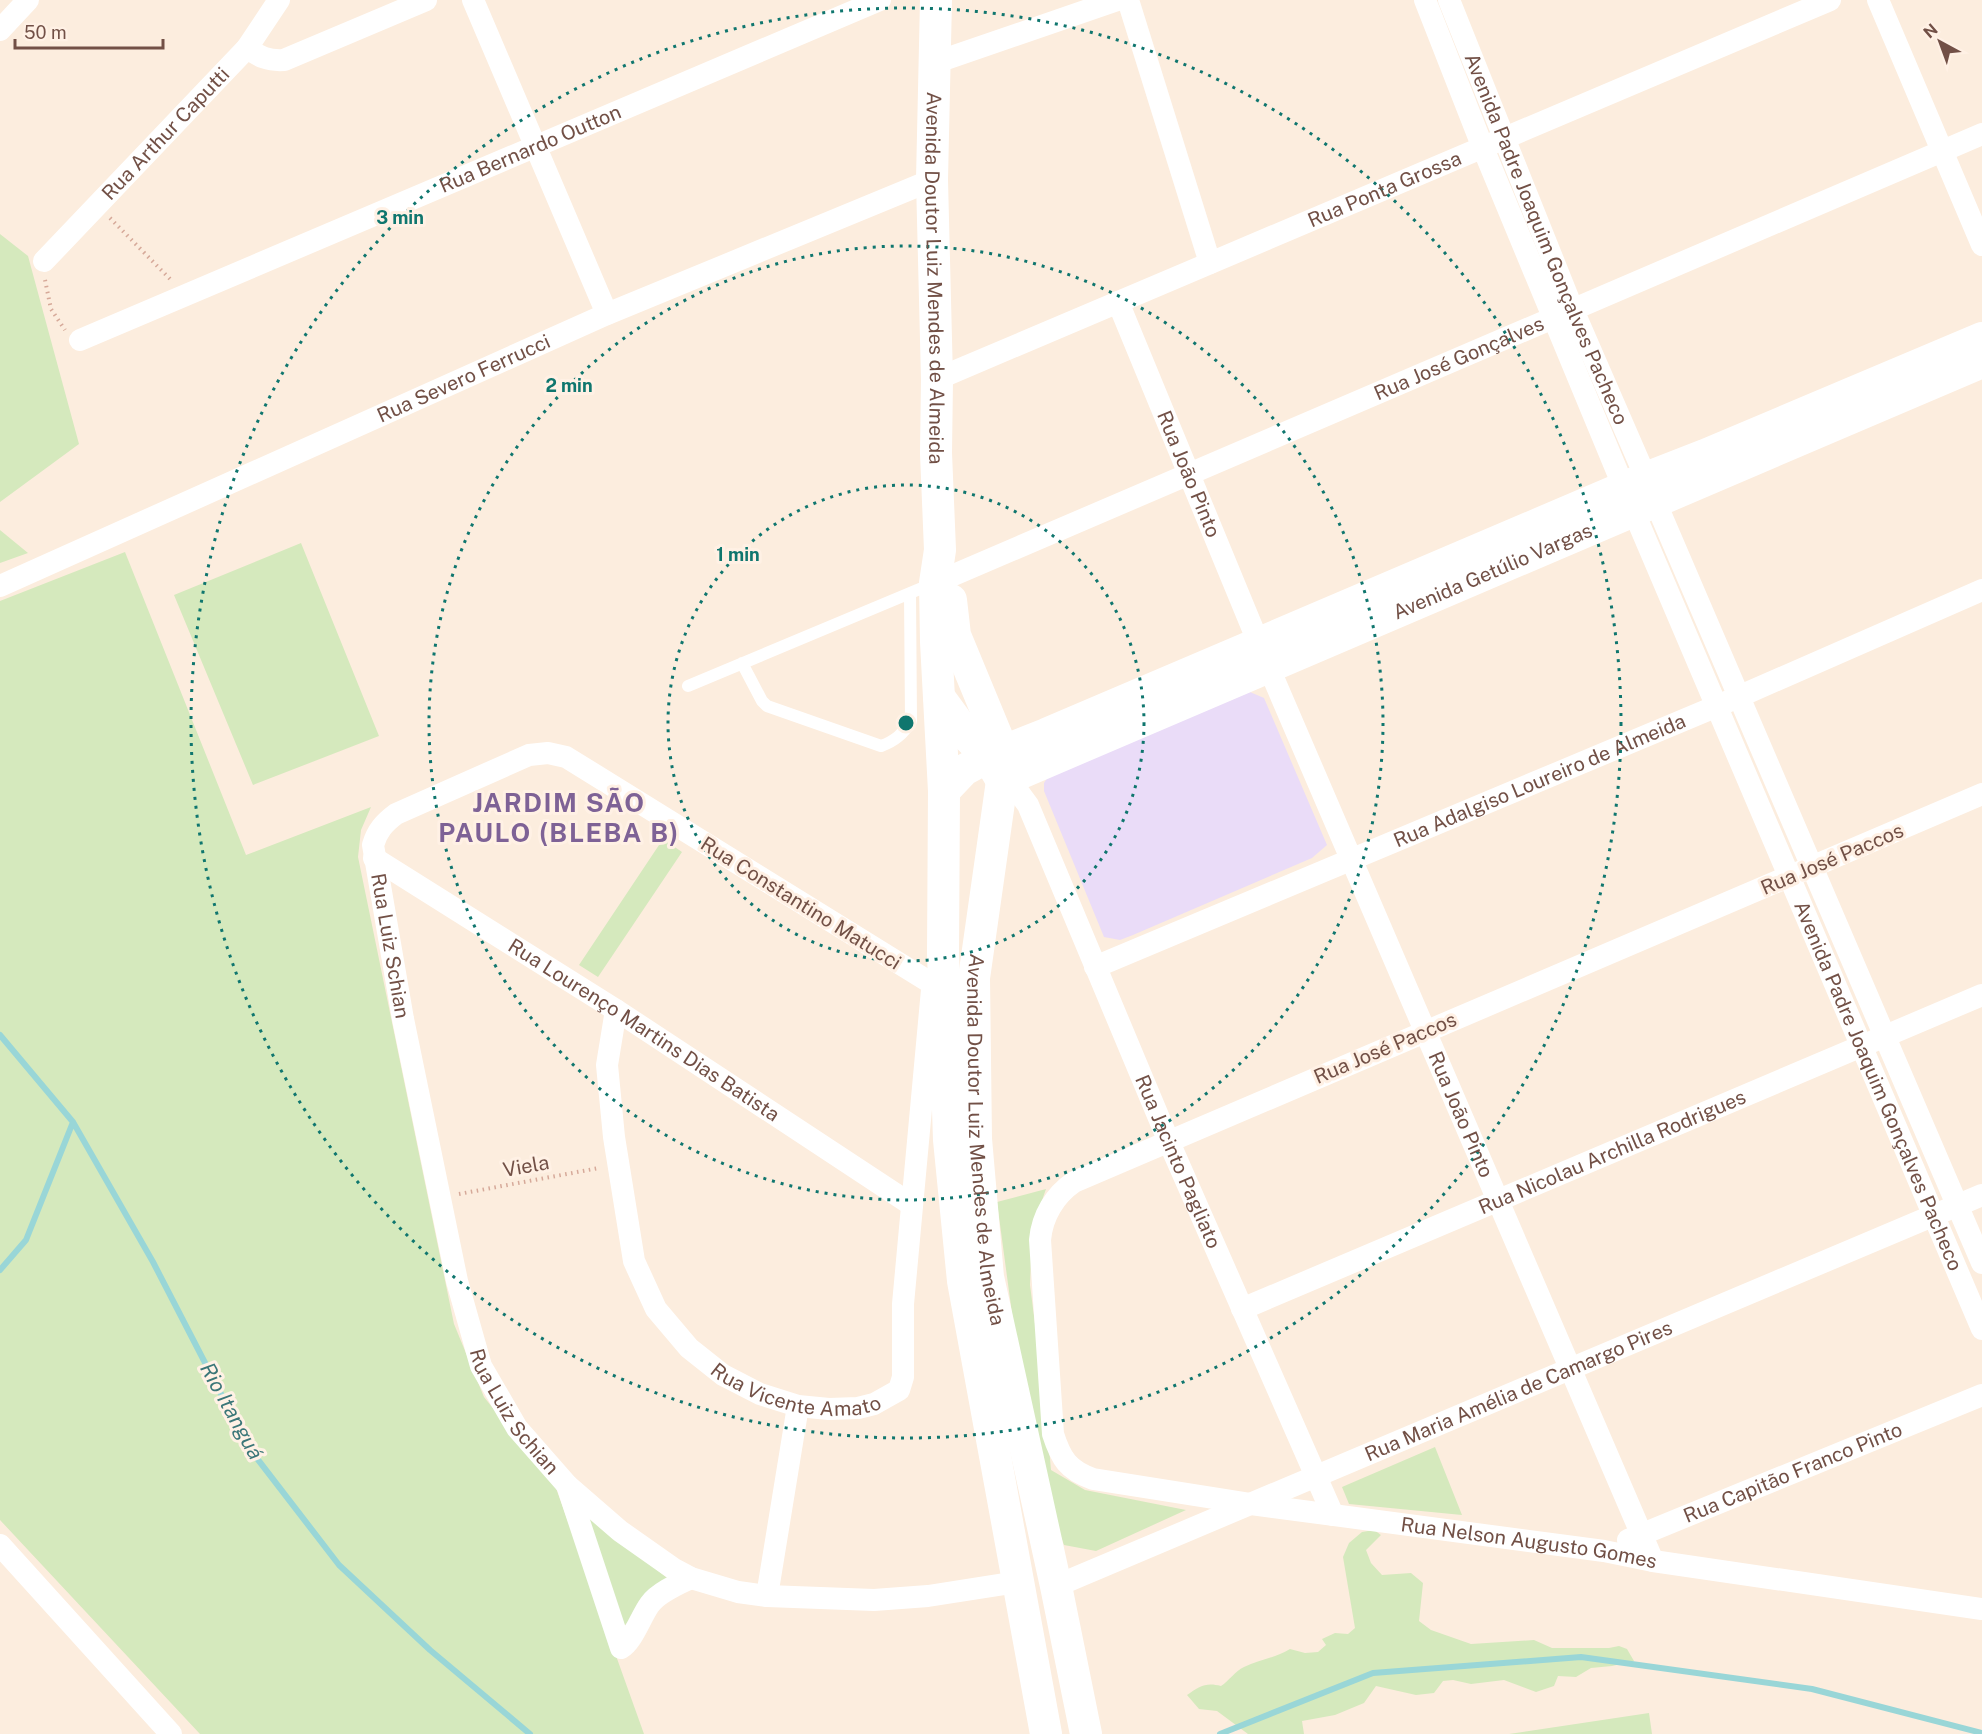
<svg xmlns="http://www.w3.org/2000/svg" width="1982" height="1734" font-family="'Public Sans',sans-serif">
	<rect width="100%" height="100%" fill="#fcedde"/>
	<!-- education -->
	<path fill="#eadcf8" d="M1250 692 1264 698 1327 845 1312 858 1133 935 1120 940 1104 937 1044 791V783L1048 777Z"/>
	<!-- green -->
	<path fill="#d5e9bd" d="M0 234 28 256 79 444 0 502Z
		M0 530 28 553 0 563Z
		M301 543 379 736 253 785 174 595Z
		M125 552 246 855 371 807 361 830 358 857 454 1324 484 1397 556 1488 644 1734H200L0 1520V601Z
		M663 839 682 852 598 977 579 965Z
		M1046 1189 1032 1229 1030 1285 1045 1402 1051 1470 1085 1490 1186 1510 1096 1551 1064 1545 1036 1468 1015 1336 997 1202Z
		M1435 1447 1462 1515 1349 1504 1342 1487Z
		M582 1510 671 1581 620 1630Z
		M1374 1530 1381 1535 1366 1550 1371 1563 1382 1575 1411 1573 1423 1583 1419 1621 1431 1630 1471 1644 1534 1640 1552 1648H1609L1619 1646 1627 1649 1634 1661 1612 1666 1591 1668 1576 1677 1558 1676 1554 1686 1536 1692 1504 1680 1471 1684 1453 1680 1443 1681 1434 1693 1416 1695 1376 1686 1364 1703 1335 1715 1302 1721 1304 1734H1248L1217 1711 1199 1709 1187 1695C1200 1686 1206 1682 1221 1686 1229 1681 1235 1671 1244 1667 1259 1660 1275 1658 1290 1649L1305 1653 1318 1652 1326 1645 1322 1639 1335 1633 1348 1634 1355 1628 1343 1557 1349 1543 1362 1532Z
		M1649 1713 1652 1734H1509Z"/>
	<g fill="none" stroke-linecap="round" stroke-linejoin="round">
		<!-- stream -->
		<path stroke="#99d6d7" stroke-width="6" d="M0 1035 73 1122 153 1262 249 1448 339 1565 430 1650 530 1734
			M0 1270 26 1240 73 1122
			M1220 1734 1373 1673 1581 1657 1812 1689 1982 1733"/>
		<!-- path -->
		<path stroke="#d6a999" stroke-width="4" stroke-dasharray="1.5 4.5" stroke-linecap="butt" d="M110 218 170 279
			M45 280 51 309 65 330
			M459 1194 599 1168"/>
		<!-- lane -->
		<path stroke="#fff" stroke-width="12" d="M742 663 762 701 767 706 881 746C895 741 903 734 911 721L910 593
			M688 686 934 583"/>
		<!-- street -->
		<g stroke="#fff" stroke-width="22">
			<path d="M473 0 607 314"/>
			<path d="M1128 0 1210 263"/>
			<path d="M1425 0 1483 148 1624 488"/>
			<path id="s1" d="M1449 0 1573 310 1646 478"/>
			<path d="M1878 0 1982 245"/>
			<path d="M0 30 28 0"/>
			<path d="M247 48C260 57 268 61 284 60L426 0"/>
			<path d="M934 63 1117 0"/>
			<path id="s2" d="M44 261 247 48 279 0"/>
			<path id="s3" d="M1118 302 1259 644"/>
			<path id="s4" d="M80 340 880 0"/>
			<path id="s5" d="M937 379 1830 0"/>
			<path d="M1655 501 1982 1263"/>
			<path id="s6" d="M1633 510 1982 1329"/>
			<path id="s7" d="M935 583 1982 134"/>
			<path id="s8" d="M0 586 607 314 932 180"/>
			<path id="s9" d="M1269 668 1653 1561"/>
			<path id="s10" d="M1002 781 1017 790 1028 805 1169 1142 1333 1515"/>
			<path id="s11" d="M1982 794 1074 1182C1055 1195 1042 1216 1040 1240L1053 1434C1061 1459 1068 1470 1093 1479L1251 1504 1604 1551 1653 1561 1982 1609"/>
			<path id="s12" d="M374 858 616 1010 912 1205"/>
			<path id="s13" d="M1095 967 1722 704 1982 590"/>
			<path id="s14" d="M931 983 566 757 548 753 529 755 396 814C384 823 377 831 373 845L403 1019 457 1281 481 1366 517 1428 567 1485 620 1531 674 1569 691 1578 738 1592 767 1596 874 1600 928 1596 1017 1582"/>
			<path id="s15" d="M616 1010 607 1065 614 1137 634 1261 656 1309 689 1348 723 1375 760 1394 798 1406 829 1409 858 1408 874 1404 899 1390 903 1377V1304L933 979"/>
			<path id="s16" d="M1242 1309 1982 995"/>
			<path d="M567 1485 621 1648C633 1641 641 1616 650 1604 659 1592 678 1584 691 1578"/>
			<path id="s17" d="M1628 1540 1982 1395"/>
			<path d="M0 1545 171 1734"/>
			<path id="s18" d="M1056 1586 1982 1195"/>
			<path d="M767 1596 798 1406"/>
		</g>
		<!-- secondary -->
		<g stroke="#fff" stroke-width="32">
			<path id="s19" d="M936 0 932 180 937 379 936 453 940 550 935 583 936 642 944 791 943 953 949 1140 963 1281 1046 1734"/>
			<path id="s20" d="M951 600 955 635 1003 751 1002 781 974 978 976 1139 988 1277 1056 1586 1086 1734"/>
			<path id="s21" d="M939 697 969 738 988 757 1002 781 1982 362"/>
			<path d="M944 791 964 770 988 757 1046 734 1646 478 1705 455 1982 338"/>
		</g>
	</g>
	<!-- distance rings -->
	<g fill="none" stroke="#0f766e" stroke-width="3" stroke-dasharray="3 6">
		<circle cx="906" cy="723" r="238"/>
		<circle cx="906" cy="723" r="477"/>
		<circle cx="906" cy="723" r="715"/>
	</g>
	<g text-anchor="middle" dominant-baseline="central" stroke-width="6" stroke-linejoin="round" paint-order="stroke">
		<!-- street labels -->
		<g font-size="20" fill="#725046" stroke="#fff1e5">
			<text stroke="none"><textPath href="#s2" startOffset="176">Rua Arthur Caputti</textPath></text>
			<text stroke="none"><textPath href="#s4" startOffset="489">Rua Bernardo Outton</textPath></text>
			<text stroke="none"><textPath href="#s5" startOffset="486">Rua Ponta Grossa</textPath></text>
			<text stroke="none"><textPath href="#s1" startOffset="258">Avenida Padre Joaquim Gonçalves Pacheco</textPath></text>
			<text stroke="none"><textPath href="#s19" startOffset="278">Avenida Doutor Luiz Mendes de Almeida</textPath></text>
			<text stroke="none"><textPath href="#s7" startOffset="570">Rua José Gonçalves</textPath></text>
			<text stroke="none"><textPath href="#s8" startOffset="508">Rua Severo Ferrucci</textPath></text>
			<text stroke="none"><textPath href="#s3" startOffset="186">Rua João Pinto</textPath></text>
			<text stroke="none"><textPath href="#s21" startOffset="639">Avenida Getúlio Vargas</textPath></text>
			<text stroke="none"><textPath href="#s13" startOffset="482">Rua Adalgiso Loureiro de Almeida</textPath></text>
			<text transform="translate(1832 859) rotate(-23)">Rua José Paccos</text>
			<text transform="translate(801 903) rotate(32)">Rua Constantino Matucci</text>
			<text stroke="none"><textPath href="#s14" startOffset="754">Rua Luiz Schian</textPath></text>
			<text stroke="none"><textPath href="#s12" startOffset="320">Rua Lourenço Martins Dias Batista</textPath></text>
			<text transform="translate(1385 1048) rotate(-23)">Rua José Paccos</text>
			<text stroke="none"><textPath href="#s6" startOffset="626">Avenida Padre Joaquim Gonçalves Pacheco</textPath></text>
			<text stroke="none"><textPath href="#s9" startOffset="486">Rua João Pinto</textPath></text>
			<text stroke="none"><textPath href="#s20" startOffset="552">Avenida Doutor Luiz Mendes de Almeida</textPath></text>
			<text stroke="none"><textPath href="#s16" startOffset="402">Rua Nicolau Archilla Rodrigues</textPath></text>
			<text stroke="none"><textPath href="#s10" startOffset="423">Rua Jacinto Pagliato</textPath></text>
			<text transform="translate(526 1166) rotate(-10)">Viela</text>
			<text stroke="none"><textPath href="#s15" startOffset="477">Rua Vicente Amato</textPath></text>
			<text stroke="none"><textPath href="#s18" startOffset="502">Rua Maria Amélia de Camargo Pires</textPath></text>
			<text stroke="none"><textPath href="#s14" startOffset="1240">Rua Luiz Schian</textPath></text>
			<text stroke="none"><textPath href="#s17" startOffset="178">Rua Capitão Franco Pinto</textPath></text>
			<text stroke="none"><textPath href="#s11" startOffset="1755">Rua Nelson Augusto Gomes</textPath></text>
		</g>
		<!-- water labels -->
		<g font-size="21" font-style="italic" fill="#3a7678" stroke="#fff1e5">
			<text transform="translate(232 1411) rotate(61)">Rio Itanguá</text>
		</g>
		<!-- district labels -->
		<g font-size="26" font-weight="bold" letter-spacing="1.5" fill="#7e6296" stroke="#fff1e5">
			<text x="559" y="802">JARDIM SÃO<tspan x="559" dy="30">PAULO (BLEBA B)</tspan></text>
		</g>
	</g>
	<circle cx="906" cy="723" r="9" fill="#0f766e" stroke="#fff1e5" stroke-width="3"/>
	<g font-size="18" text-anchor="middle" font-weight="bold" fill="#0f766e" stroke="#fff1e5" stroke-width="6" stroke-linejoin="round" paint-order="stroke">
		<text x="400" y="224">3 min</text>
		<text x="569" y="392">2 min</text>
		<text x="738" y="561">1 min</text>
	</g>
	<!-- north arrow -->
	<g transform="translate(1940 42) rotate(319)" stroke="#fff1e5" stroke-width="4.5" paint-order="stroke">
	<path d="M0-4.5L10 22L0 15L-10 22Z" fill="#725046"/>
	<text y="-9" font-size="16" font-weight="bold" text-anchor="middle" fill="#725046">N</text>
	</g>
	<!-- scale -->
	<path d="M15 39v9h148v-9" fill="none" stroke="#725046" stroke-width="3"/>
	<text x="24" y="39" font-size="18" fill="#725046" stroke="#fff1e5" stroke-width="4.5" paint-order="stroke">50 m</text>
</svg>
